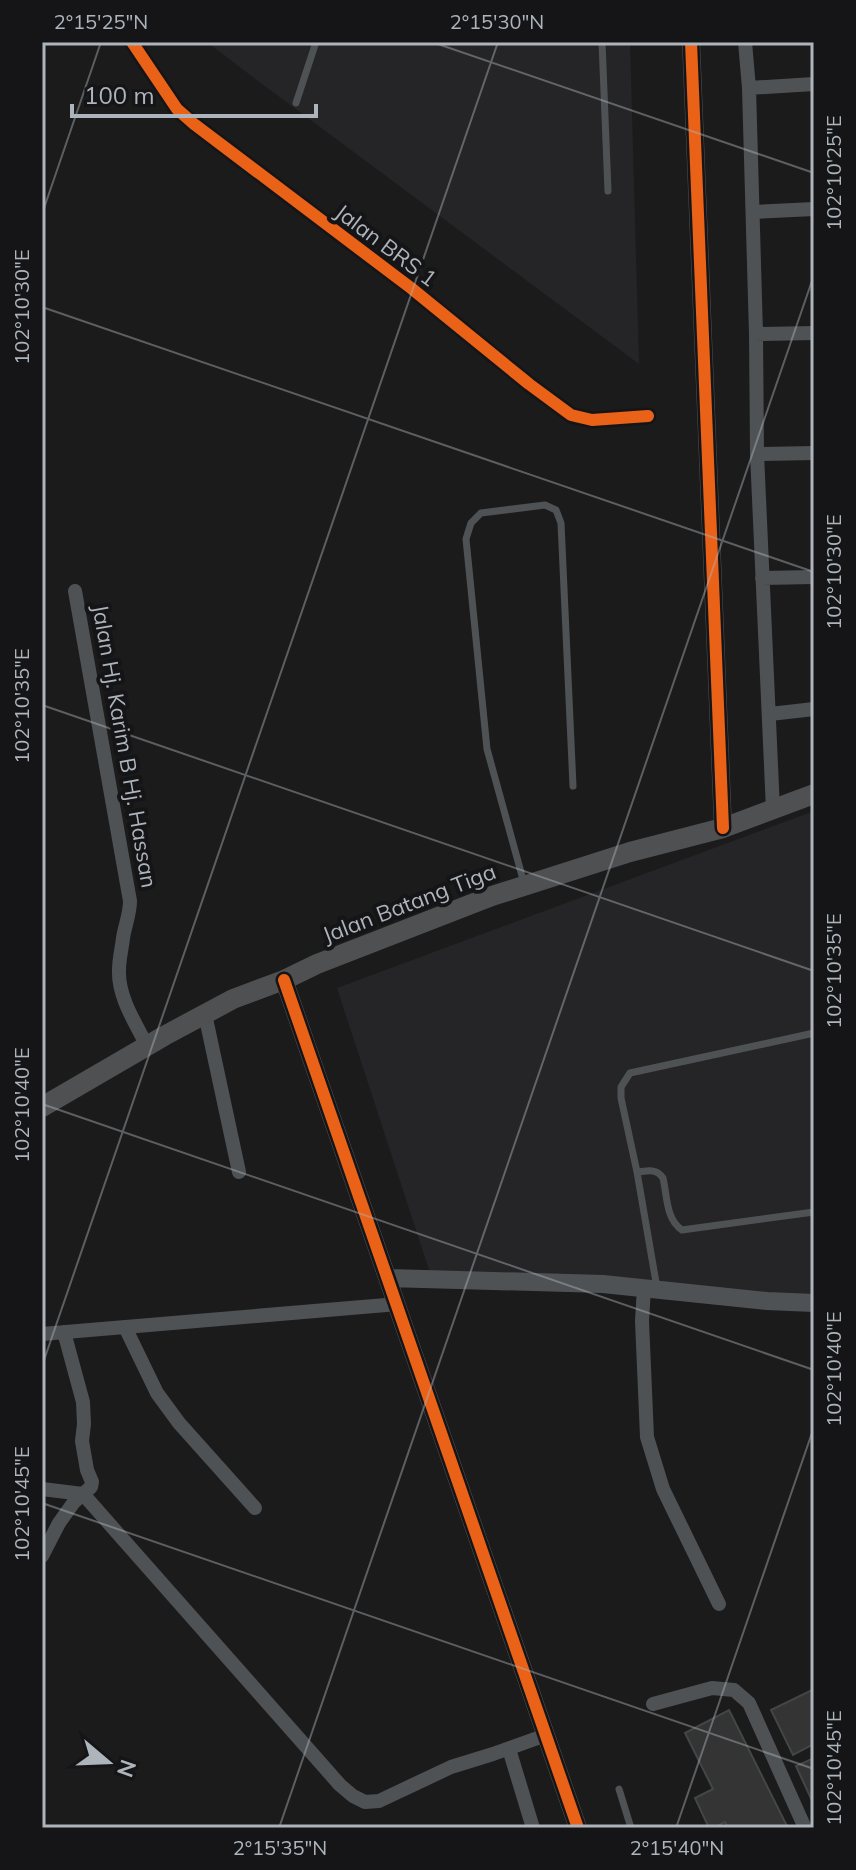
<svg xmlns="http://www.w3.org/2000/svg" width="856" height="1870" font-family="Mulish,sans-serif">
	<rect width="100%" height="100%" fill="#1b1b1b"/>
	<!-- built -->
	<path fill="#252527" d="M207 42H630L639 364 258 81Z
		M814 811V1303L432 1279 337 988Z"/>
	<!-- building -->
	<path fill="#343435" stroke="#434647" stroke-width="2" d="M814 1689V1744L793 1755 771 1710Z
		M729 1710 788 1828H728L725 1822 713 1828H709L695 1798 713 1789 685 1733Z
		M814 1758V1805L796 1766Z"/>
	<g fill="none" stroke-linecap="round" stroke-linejoin="round">
		<!-- service -->
		<path stroke="#4f5254" stroke-width="7" d="M602 42 608 191
			M296 103 316 42
			M524 883 487 749 466 539 471 523 481 513 545 505 556 510 561 523 573 786
			M637 1172C648 1171 656 1168 663 1178 667 1195 666 1220 682 1230L814 1212
			M657 1288 637 1172 621 1098V1087L630 1073 814 1033
			M619 1789 631 1828"/>
		<!-- minor -->
		<path stroke="#4f5254" stroke-width="14" d="M132 42 177 109 194 124 411 288 529 384 571 415 592 420 648 416
			M745 42 749 88 756 334 757 454 773 810
			M749 88 814 84
			M753 212 814 209
			M756 334 814 333
			M757 454 814 453
			M762 578 814 577
			M75 591 130 901C130 914 125 925 123 938 122 948 119 959 119 970 118 997 135 1022 147 1046
			M770 714 814 709
			M205 1014 239 1172
			M644 1288 642 1321 647 1437 663 1489 719 1604
			M125 1327 157 1393 179 1423 255 1508
			M42 1334 398 1304
			M42 1489 83 1494 340 1785 353 1796 365 1802 379 1801 451 1767 493 1754 546 1735
			M42 1556 59 1523 74 1502 91 1487 92 1482 87 1470 82 1441 84 1424 83 1402 64 1332
			M653 1704 712 1688 734 1690 749 1703 805 1828
			M509 1749 533 1828"/>
		<!-- tertiary -->
		<path stroke="#4f5254" stroke-width="18" d="M691 42 723 828
			M284 980 578 1828
			M388 1278 603 1284 767 1301 814 1303"/>
		<!-- secondary -->
		<path stroke="#4e5052" stroke-width="20" d="M42 1107 164 1036 233 999 284 980 317 964 492 896 630 852 723 828 814 794"/>
		<defs>
			<path id="cycleway" d="M132 42 177 109 194 124 411 288 529 384 571 415 592 420 648 416
				M691 42 723 828
				M284 980 578 1828"/>
		</defs>
		<!-- cycleway casing -->
		<use href="#cycleway" stroke="#151517" stroke-width="17"/>
		<!-- cycleway -->
		<use href="#cycleway" stroke="#ea6118" stroke-width="12"/>
	</g>
	<!-- ticks -->
	<path fill="none" stroke="#adb4bb" stroke-width="2" stroke-opacity="0.45" d="M432 42 814 173M42 214 101 42M42 307 814 572M42 705 814 971M42 1104 814 1370M42 1366 498 42M42 1503 814 1769M279 1828 814 275M676 1828 814 1427"/>
	<g text-anchor="middle" dominant-baseline="central" stroke-width="8" stroke-linejoin="round" paint-order="stroke">
		<!-- street labels -->
		<g font-size="22" fill="#adb4bb" stroke="#151517">
			<text transform="translate(386 245) rotate(37)">Jalan BRS 1</text>
			<text transform="translate(125 746) rotate(80)">Jalan Hj. Karim B Hj. Hassan</text>
			<text transform="translate(409 903) rotate(-21)">Jalan Batang Tiga</text>
		</g>
	</g>
	<!-- border -->
	<rect width="856" height="1870" fill="none" stroke="#151517" stroke-width="88"/>
	<!-- north arrow -->
	<g transform="translate(108 1762) rotate(109)" stroke="#151517" stroke-width="6" paint-order="stroke">
	<path d="M0-6L14 30L0 20L-14 30Z" fill="#adb4bb"/>
	<text y="-12" font-size="22" font-weight="bold" text-anchor="middle" fill="#adb4bb">N</text>
	</g>
	<!-- scale -->
	<path d="M72 104v12h244v-12" fill="none" stroke="#adb4bb" stroke-width="4"/>
	<text x="84" y="104" font-size="24" fill="#adb4bb" stroke="#151517" stroke-width="6" paint-order="stroke">100 m</text>
	<rect x="44" y="44" width="768" height="1782" fill="none" stroke="#adb4bb" stroke-width="3"/>
	<g font-size="20" text-anchor="middle" fill="#adb4bb">
		<text x="101" y="29">2°15'25"N</text>
		<text x="497" y="29">2°15'30"N</text>
		<text transform="translate(834 173) rotate(-90)" y="7">102°10'25"E</text>
		<text transform="translate(22 307) rotate(-90)" y="7">102°10'30"E</text>
		<text transform="translate(834 572) rotate(-90)" y="7">102°10'30"E</text>
		<text transform="translate(22 706) rotate(-90)" y="7">102°10'35"E</text>
		<text transform="translate(834 971) rotate(-90)" y="7">102°10'35"E</text>
		<text transform="translate(22 1105) rotate(-90)" y="7">102°10'40"E</text>
		<text transform="translate(834 1369) rotate(-90)" y="7">102°10'40"E</text>
		<text transform="translate(22 1504) rotate(-90)" y="7">102°10'45"E</text>
		<text transform="translate(834 1768) rotate(-90)" y="7">102°10'45"E</text>
		<text x="280" y="1855">2°15'35"N</text>
		<text x="677" y="1855">2°15'40"N</text>
	</g>
</svg>
